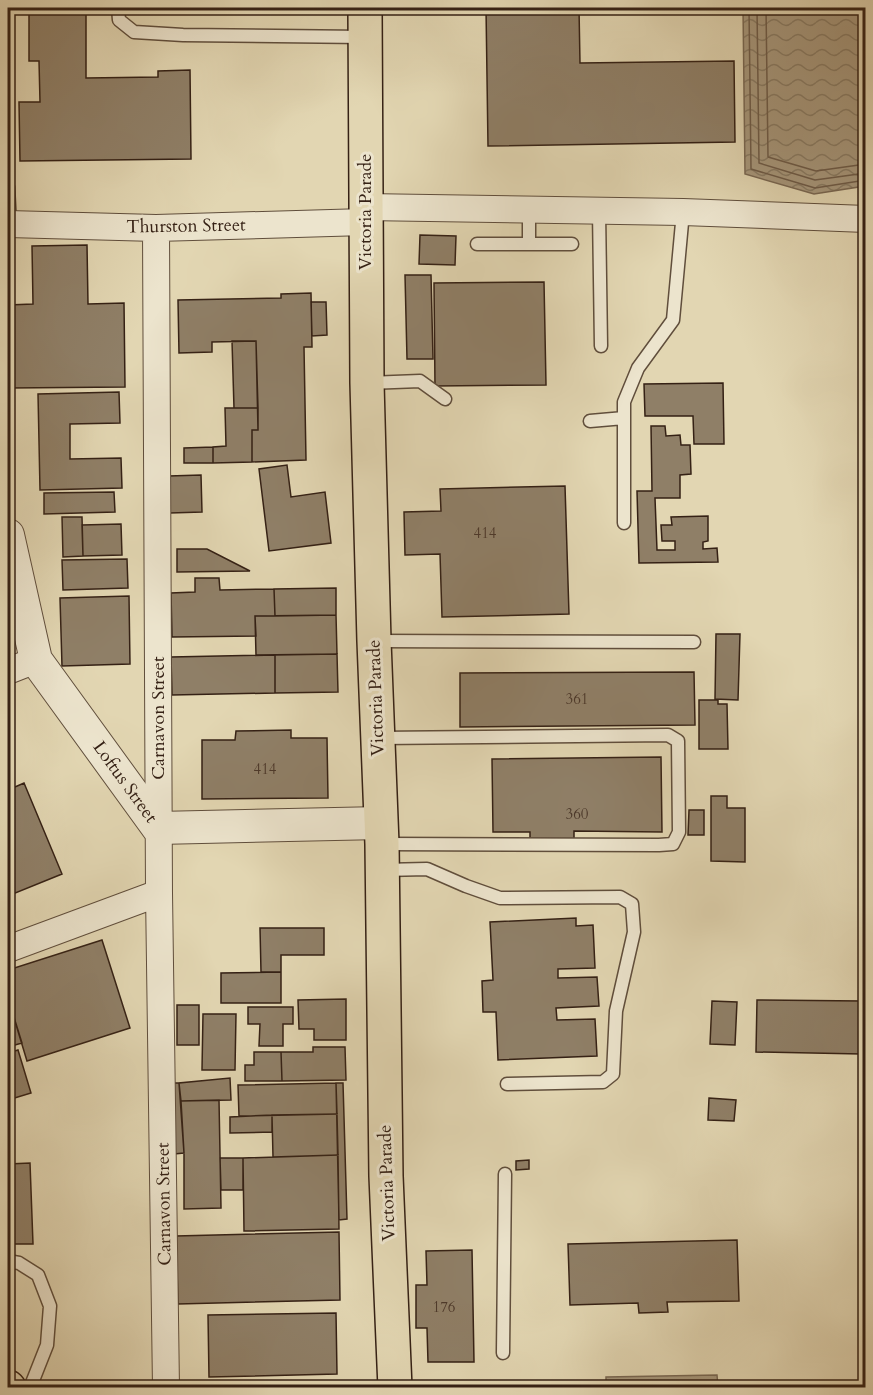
<svg xmlns="http://www.w3.org/2000/svg" width="873" height="1395" font-family="Cardo,serif">
	<defs>
		<pattern id="water-waves" width="16" height="10" patternUnits="userSpaceOnUse" patternTransform="scale(1.5)"><rect width="16" height="10" fill="#a7987d"/><path d="M0 5q4-4 8 0t8 0" fill="none" stroke="#897c65"/></pattern>
	</defs>
	<rect width="100%" height="100%" fill="#e2d6b2"/>
	<filter id="stains"><feTurbulence type="fractalNoise" baseFrequency=".00333" numOctaves="4"/><feColorMatrix values="0 0 0 0 .2 0 0 0 0 .09 0 0 0 0 .02 0 0 0 .5 -.17"/></filter>
	<radialGradient id="worn" r=".72"><stop offset=".6" stop-color="#630" stop-opacity="0"/><stop offset="1" stop-color="#630" stop-opacity=".3"/></radialGradient>
	<!-- water -->
	<path fill="url(#water-waves)" stroke="#796853" stroke-width="1.5" d="M743 8H865V186L814 194 745 174Z
		M717 1375 718 1387H606V1377Z"/>
	<g fill="none" stroke-linecap="round" stroke-linejoin="round">
		<!-- shore -->
		<path stroke="#6e5c49" stroke-width="1.5" d="M749 8 751 169 815 188 866 180
			M757 8 759 163 815 180 866 173
			M766 8 768 157 816 171 866 164
			M612 1388 615 1383 709 1381 711 1383 712 1388"/>
	</g>
	<!-- building -->
	<path fill="#8f7f67" stroke="#352115" stroke-width="1.5" d="M29 8H86V78L158 77V71L190 70 191 159 20 161 19 102H40L39 61H29Z
		M486 8H579L580 63 734 61 735 142 488 146Z
		M420 235 456 236 455 265 419 264Z
		M87 245 88 304 124 303 125 387 8 388V305L33 304 32 246Z
		M405 275H431L433 359H407Z
		M544 282 546 385 435 386 434 283Z
		M311 293 312 347H304L306 460 252 462V430H258L256 341 212 342V352L179 353 178 300 281 298V294Z
		M311 302H326L327 335 312 336Z
		M232 341H256L258 408H234Z
		M723 383 724 444H694L693 416H645L644 384Z
		M119 392 120 423 70 424V459L121 458 122 488 40 490 38 394Z
		M225 408H258V430H252V462L213 463V447L226 446Z
		M651 426H665L666 436 680 435 681 445H690L691 474 680 475V498H655L657 550H675V541H662L661 525H672L671 517 708 516V541L703 542V549L717 548 718 562 639 563 637 491H652Z
		M213 447V463H184V448Z
		M287 465 291 497 325 492 331 543 269 551 259 469Z
		M201 475 202 512 170 513 169 476Z
		M565 486 569 614 442 617 440 554 405 555 404 512 441 511 440 489Z
		M114 492 115 512 44 514V493Z
		M62 517H82L83 556 63 557Z
		M121 524 122 555 83 556 82 525Z
		M177 549H207L250 571 177 572Z
		M127 559 128 588 63 590 62 560Z
		M195 578H219L220 590 274 589 275 616H255L256 636 172 637 171 593 195 592Z
		M336 588V615L275 616 274 589Z
		M129 596 130 664 62 666 60 598Z
		M336 615 337 654 256 655 255 616Z
		M716 634H740L738 700 715 699Z
		M337 654 338 692 275 693V655Z
		M275 655V693L172 695 171 657Z
		M694 672 695 725 460 727V673Z
		M699 700H718V704H727L728 749H699Z
		M291 730V738H327L328 798 202 799V740H235L236 731Z
		M661 757 662 832 574 831V842L530 843V832H493L492 759Z
		M24 783 62 874 8 896V790Z
		M711 796H727V808H745V862L711 861Z
		M689 810H704V835H688Z
		M576 918V926L593 925 595 968 558 969V978L597 977 599 1006 556 1008 557 1020 595 1019 597 1056 498 1060 496 1012H483L482 981 493 980 490 922Z
		M260 928H324V955H281V972H261Z
		M102 940 130 1028 27 1061 8 998V970Z
		M281 972V1003H221V973Z
		M8 998 22 1043 8 1047Z
		M346 999V1040H314V1029H299L298 1000Z
		M757 1000 862 1001 861 1054 756 1052Z
		M712 1001 737 1002 735 1045 710 1044Z
		M177 1005H199V1045H177Z
		M248 1007H293V1024H283V1046H259L260 1024H248Z
		M203 1014H236L235 1070H202Z
		M313 1047H345L346 1080 282 1081 281 1052H313Z
		M18 1050 31 1093 8 1100V1053Z
		M254 1052H281L282 1081H245V1065H254Z
		M230 1078 231 1100 181 1101 179 1083Z
		M169 1083H179L184 1153 174 1154Z
		M336 1083H343L347 1219 339 1220Z
		M336 1083 337 1114 239 1116 238 1085Z
		M709 1098 736 1100 734 1121 708 1120Z
		M219 1100 221 1208 184 1209V1153L181 1101Z
		M337 1114 338 1155 273 1157 272 1115Z
		M272 1115V1132L230 1133V1117Z
		M338 1155 339 1229 244 1231 243 1158Z
		M220 1158H243V1190H221Z
		M529 1160V1169L516 1170V1161Z
		M30 1163 33 1244H8V1164Z
		M339 1232 340 1300 178 1304 176 1236Z
		M737 1240 739 1301 667 1302 668 1312 639 1313 638 1303 570 1305 568 1244Z
		M472 1250 474 1362H428L427 1328H416V1285H427L426 1251Z
		M336 1313 337 1374 209 1377 208 1315Z"/>
	<g fill="none" stroke-linecap="round" stroke-linejoin="round">
		<defs>
			<path id="service" d="M118 8 119 20 134 32 183 35 364 37
				M8 187 10 224
				M529 210V243
				M599 211 601 346
				M477 244H572
				M368 383 420 381 445 399
				M590 421 624 418
				M624 523V402L638 368 673 320 683 212
				M374 641 694 642
				M379 738 668 735 678 741 679 832 673 844 659 845 385 844
				M383 870 427 869 466 886 500 898 620 897 632 904 634 932 616 1011 613 1074 603 1082 507 1084
				M8 1261 19 1263 38 1275 50 1306 47 1345 30 1388
				M503 1353 505 1174"/>
			<path id="minor" d="M365 207 683 212 866 219
				M8 224 156 228 365 222
				M156 228 159 893 166 1388
				M8 671 36 660
				M8 949 159 893"/>
			<path id="tertiary" d="M8 535 36 660 158 828 381 823"/>
			<path id="primary" d="M8 1387 9 1388"/>
			<path id="trunk" d="M365 8 367 383 374 641 382 844 386 1176 395 1388"/>
		</defs>
		<!-- service casing -->
		<use href="#service" stroke="#604e3c" stroke-width="15"/>
		<!-- minor casing -->
		<use href="#minor" stroke="#604e3c" stroke-width="28"/>
		<!-- tertiary casing -->
		<use href="#tertiary" stroke="#604e3c" stroke-width="34"/>
		<!-- primary casing -->
		<use href="#primary" stroke="#352115" stroke-width="36"/>
		<!-- trunk casing -->
		<use href="#trunk" stroke="#352115" stroke-width="36"/>
		<!-- service -->
		<use href="#service" stroke="#ece4cd" stroke-width="12"/>
		<!-- minor -->
		<use href="#minor" stroke="#ece4cd" stroke-width="26"/>
		<!-- tertiary -->
		<use href="#tertiary" stroke="#ece4cd" stroke-width="32"/>
		<!-- primary -->
		<use href="#primary" stroke="#e2d6b2" stroke-width="33"/>
		<!-- trunk -->
		<use href="#trunk" stroke="#e2d6b2" stroke-width="33"/>
	</g>
	<g text-anchor="middle" dominant-baseline="central" stroke-width="6" stroke-linejoin="round" paint-order="stroke">
		<!-- number labels -->
		<g font-size="15" fill="#4c382a">
			<text x="485" y="533">414</text>
			<text x="577" y="699">361</text>
			<text x="265" y="769">414</text>
			<text x="577" y="814">360</text>
			<text x="444" y="1307">176</text>
		</g>
		<!-- street labels -->
		<g font-size="18" fill="#352115" stroke="#ece4cd">
			<text transform="translate(365 212) rotate(-90)">Victoria Parade</text>
			<text transform="translate(186 226) rotate(-1)">Thurston Street</text>
			<text transform="translate(376 698) rotate(-92)">Victoria Parade</text>
			<text transform="translate(158 718) rotate(-90)">Carnavon Street</text>
			<text transform="translate(125 782) rotate(54)">Loftus Street</text>
			<text transform="translate(387 1183) rotate(-92)">Victoria Parade</text>
			<text transform="translate(164 1204) rotate(-91)">Carnavon Street</text>
		</g>
	</g>
	<!-- margin -->
	<rect width="873" height="1395" fill="none" stroke="#e2d6b2" stroke-width="30"/>
	<rect x="9" y="9" width="855" height="1377" fill="none" stroke="#352115" stroke-width="3"/>
	<rect x="15" y="15" width="843" height="1365" fill="none" stroke="#352115" stroke-width="1.5"/>
	<rect width="100%" height="100%" filter="url(#stains)"/>
	<rect width="100%" height="100%" fill="url(#worn)"/>
</svg>
